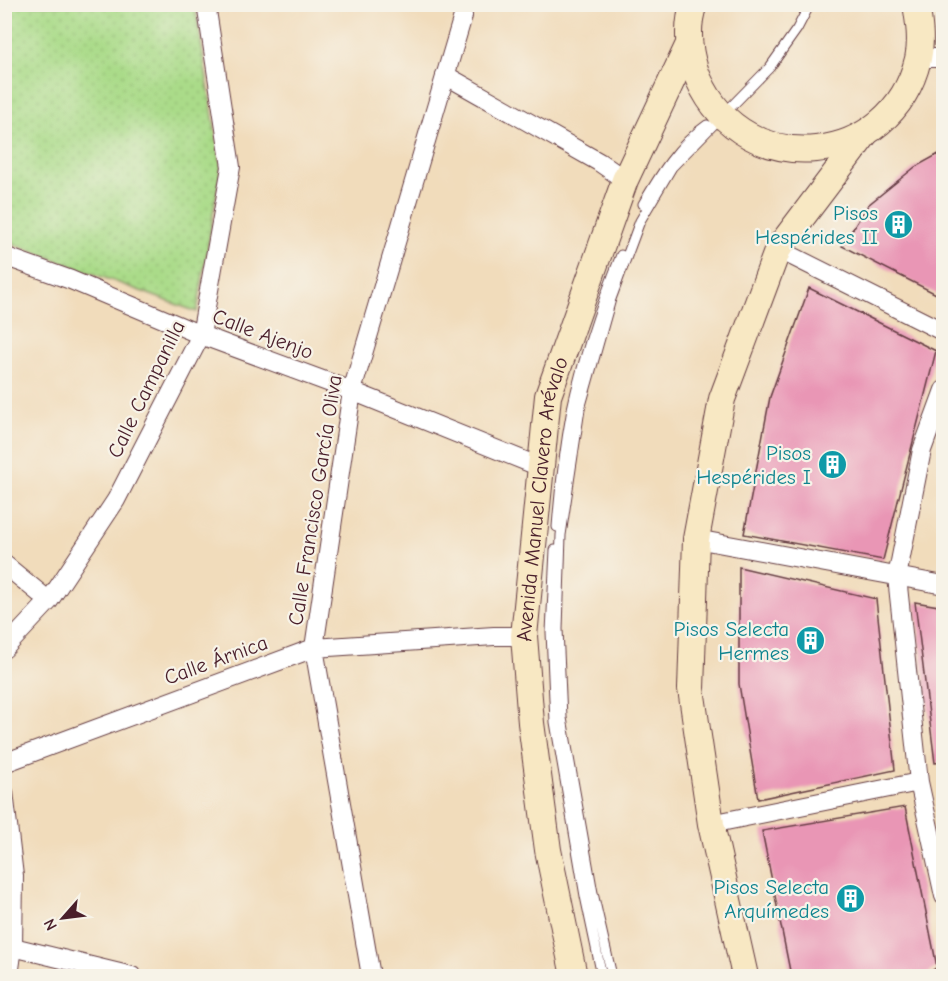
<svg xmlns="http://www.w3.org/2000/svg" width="948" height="981" font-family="'Comic Neue',sans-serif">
	<defs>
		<pattern id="green-dots" width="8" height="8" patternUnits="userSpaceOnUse" patternTransform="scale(1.5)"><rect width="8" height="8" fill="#aadb89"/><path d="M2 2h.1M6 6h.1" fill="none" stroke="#94bc76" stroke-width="1.8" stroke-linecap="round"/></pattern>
	</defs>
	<rect width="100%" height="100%" fill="#f7f3e8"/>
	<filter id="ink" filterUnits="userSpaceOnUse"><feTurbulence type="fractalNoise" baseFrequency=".0167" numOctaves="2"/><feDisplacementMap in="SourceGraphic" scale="12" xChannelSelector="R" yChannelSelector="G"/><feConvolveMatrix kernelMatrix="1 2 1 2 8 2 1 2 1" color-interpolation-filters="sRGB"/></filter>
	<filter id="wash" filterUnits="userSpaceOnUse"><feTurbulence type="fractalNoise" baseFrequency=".008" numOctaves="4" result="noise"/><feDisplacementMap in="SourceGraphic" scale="24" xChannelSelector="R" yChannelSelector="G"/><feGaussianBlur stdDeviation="1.35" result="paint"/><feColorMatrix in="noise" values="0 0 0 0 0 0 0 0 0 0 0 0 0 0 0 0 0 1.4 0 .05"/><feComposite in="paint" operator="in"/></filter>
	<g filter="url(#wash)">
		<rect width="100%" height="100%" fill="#f1dcbb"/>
		<!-- green -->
		<path fill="url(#green-dots)" stroke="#7a7d5a" stroke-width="1.5" d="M4 5H195L221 166 197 312 5 241Z"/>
		<g id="blocks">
			<!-- building -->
			<path fill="#e996b5" d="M944 151V298L842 246 868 205 915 167Z
				M809 288 936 351 883 560 744 534 770 397Z
				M739 567 876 599 895 770 758 799 739 684Z
				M915 602 944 607V762L935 763Z
				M905 807 937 967 925 976H791L762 831Z"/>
		</g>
	</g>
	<g filter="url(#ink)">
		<use href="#blocks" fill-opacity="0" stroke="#633b41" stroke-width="1.5"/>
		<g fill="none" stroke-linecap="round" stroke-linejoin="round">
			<defs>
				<path id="lane" d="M643 204C660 175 678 145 707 125
					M557 527C560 487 565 447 572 409 583 358 602 303 621 255
					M555 550 551 632 555 722 585 896 602 976
					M612 976 593 893 562 718 558 629 561 535 580 409 611 299 640 221 672 167 770 67 797 29 810 4"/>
				<path id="street" d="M918 58H944
					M445 75 599 162 625 180
					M778 249 944 332
					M4 256 71 280 201 335 352 391 540 467
					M944 390 922 450 897 577 919 782 944 896
					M696 539 944 585
					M4 564 49 601
					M4 649 49 601 116 500 201 335 231 167 206 4
					M4 763 314 648 494 636H524
					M4 792 14 876 13 947 9 976
					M711 824 919 782
					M13 947 132 976
					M371 976 314 648 352 391 463 16 462 4"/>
				<g id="secondary">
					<path d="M694 4C685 28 689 57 699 80 745 183 892 168 918 59 922 41 919 22 916 4"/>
					<path id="s1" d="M574 976 548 850 531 723 524 636 548 396 625 180 689 44"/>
					<path d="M745 976 711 824 691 689 696 539 722 399 778 249 865 134"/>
				</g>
			</defs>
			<!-- lane casing -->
			<use href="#lane" stroke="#633b41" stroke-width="11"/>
			<!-- street casing -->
			<use href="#street" stroke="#633b41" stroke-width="20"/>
			<!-- secondary casing -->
			<use href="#secondary" stroke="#633b41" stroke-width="28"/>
			<!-- lane -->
			<use href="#lane" stroke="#fff" stroke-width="9"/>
			<!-- street -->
			<use href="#street" stroke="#fff" stroke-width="18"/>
			<!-- secondary -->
			<use href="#secondary" stroke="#f8e8c3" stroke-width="26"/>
		</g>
	</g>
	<!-- icons -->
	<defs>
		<symbol id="building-disc" viewBox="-11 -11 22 22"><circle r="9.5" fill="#0f9aa8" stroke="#f7f3e8"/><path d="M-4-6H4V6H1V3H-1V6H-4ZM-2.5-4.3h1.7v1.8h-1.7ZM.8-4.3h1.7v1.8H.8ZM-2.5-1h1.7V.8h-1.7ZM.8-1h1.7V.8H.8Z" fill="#fff"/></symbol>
	</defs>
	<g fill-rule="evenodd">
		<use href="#building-disc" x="882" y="208" width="33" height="33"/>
		<use href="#building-disc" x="816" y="448" width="33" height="33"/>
		<use href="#building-disc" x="794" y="624" width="33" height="33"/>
		<use href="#building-disc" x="834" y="882" width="33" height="33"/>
	</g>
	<g text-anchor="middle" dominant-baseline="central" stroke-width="4.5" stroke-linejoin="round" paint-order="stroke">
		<!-- culture labels -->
		<g font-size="21" fill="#0d838f" stroke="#f7f3e8" text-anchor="end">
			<text x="878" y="213">Pisos<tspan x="878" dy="24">Hespérides II</tspan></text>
			<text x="811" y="453">Pisos<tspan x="811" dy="24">Hespérides I</tspan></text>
			<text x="789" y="629">Pisos Selecta<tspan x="789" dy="24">Hermes</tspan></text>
			<text x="829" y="887">Pisos Selecta<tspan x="829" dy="24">Arquímedes</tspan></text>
		</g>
		<!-- street labels -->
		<g font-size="21" fill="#4a1f2b" stroke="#f7f3e8">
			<text transform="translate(263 334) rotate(21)">Calle Ajenjo</text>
			<text transform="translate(146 389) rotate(-64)">Calle Campanilla</text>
			<text transform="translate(315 500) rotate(-81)">Calle Francisco García Oliva</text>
			<text stroke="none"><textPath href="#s1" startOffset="482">Avenida Manuel Clavero Arévalo</textPath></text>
			<text transform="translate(216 660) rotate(-20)">Calle Árnica</text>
		</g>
	</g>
	<!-- margin -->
	<rect width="948" height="981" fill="none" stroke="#f7f3e8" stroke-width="24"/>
	<!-- north arrow -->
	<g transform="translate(63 918) rotate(242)" stroke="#f7f3e8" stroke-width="4.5" paint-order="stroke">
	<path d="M0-4.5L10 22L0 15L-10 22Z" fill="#4a1f2b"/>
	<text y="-9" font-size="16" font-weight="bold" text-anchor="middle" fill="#4a1f2b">N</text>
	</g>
</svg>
